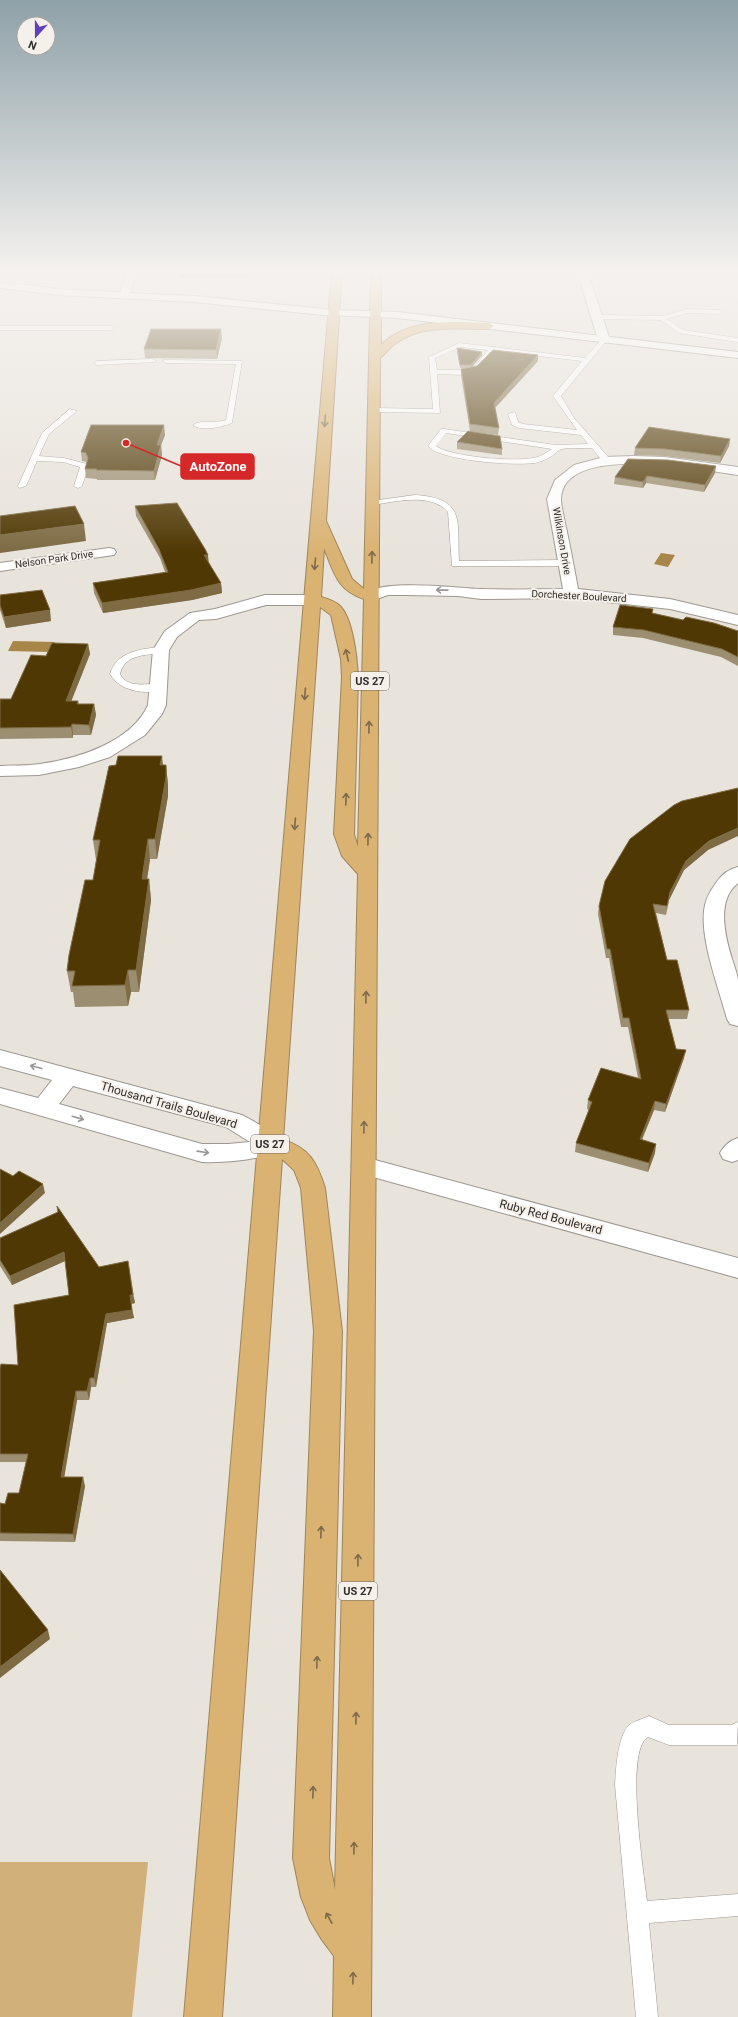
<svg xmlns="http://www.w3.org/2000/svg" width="738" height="2017" font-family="Roboto,sans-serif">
	<rect width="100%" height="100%" fill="#e8e3db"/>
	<!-- green -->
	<path fill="#d1b079" d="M0 1862H148L132 2017H0Z"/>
	<!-- water -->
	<path fill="#a88548" d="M661 553 675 555 668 567 654 564Z
		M13 641 55 642 50 652 8 651Z"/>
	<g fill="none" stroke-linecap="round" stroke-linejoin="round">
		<defs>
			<path id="lane" d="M687 309 719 310 722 312 719 314 687 313 667 319 683 330 738 338V342L679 333 661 320 596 319 593 317 596 315 663 316Z
				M0 326H111L114 328 111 330H0Z
				M602 339 607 340 561 396 574 418 610 459V463H604L592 448C583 449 570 447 562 449 558 450 555 454 552 456 547 459 540 462 535 463 515 466 440 461 428 446L441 429H444L556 445 588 444 581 435 519 428 512 425 508 414 515 412 518 422 523 424 577 430 553 396 582 361 495 351 476 372 466 375 437 374 440 413 374 412 370 410 374 408 433 409 429 357 459 343 585 358ZM460 347 488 350 472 370H437L435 358ZM446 433 552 449C546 453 540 457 533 458 515 462 450 457 436 446Z
				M153 359 156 361 155 362 97 365 94 363 97 361Z
				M164 360 242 361 232 423C222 427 202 432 193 425 201 419 216 424 226 420L236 364 166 363 163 361Z
				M70 409 77 411 49 434 39 456 64 458 87 464 88 468 82 486 78 488 74 486 80 467 63 462 37 461 26 486 19 488 18 486 42 433Z
				M415 495C466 498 457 521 459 561L566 560 570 563 566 566H452L448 512C430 492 396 502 372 505L368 503 372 501Z
				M161 647 164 648V652C147 656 125 653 120 674 130 693 154 678 164 688L162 690C145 695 119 691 110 674 117 651 141 649 161 647Z
				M649 1716 669 1725H731L738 1722 737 1745H669L648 1737C624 1750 644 1874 647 1901L738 1894V1916L649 1923 658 2017H636L615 1785C616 1769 617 1738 629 1725 634 1721 643 1719 649 1716Z"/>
			<path id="street" d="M128 270H138L130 293 194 296 334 310 339 313 334 316 194 302 59 295 0 288V282L59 289 120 292Z
				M577 270H587L610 340 608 342 604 343 598 340Z
				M633 456 664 457 738 467V475C703 470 563 442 561 499 561 507 564 516 565 523 570 545 574 567 578 589L670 599 738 615V625L670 609 571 598 481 599 458 596 406 595H388L371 601 366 599 363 596C377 577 461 589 483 589 510 590 536 589 563 589L547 499 555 480 574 465 604 457Z
				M109 548 114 549 116 552 114 555 0 571V563Z
				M265 595H312L317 597 320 600 317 603 312 605H266L216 619 199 620 177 637 169 650 166 705 162 714 145 735 110 757 79 767 39 775 0 776V766C13 765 27 766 40 764 77 759 132 742 148 705L153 650 165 631 190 613 215 609Z
				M738 867V883C716 900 725 936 732 959 734 965 737 973 738 980 738 995 738 1011 738 1026L730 1024 727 1019C719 988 698 935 705 905 707 896 711 890 716 883 721 875 729 869 738 867Z
				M0 1050 242 1115C257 1123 273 1131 282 1146L279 1152C253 1160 228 1163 202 1162L0 1104V1088L38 1098 52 1080 0 1066ZM73 1086 226 1127 250 1142 228 1144H202L59 1104Z
				M738 1138V1160L732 1162 723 1159 720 1153C725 1145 729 1141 738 1138Z
				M364 1157 738 1258V1278L355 1172 352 1166 355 1160Z"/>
			<path id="secondary" d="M334 310 397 312 738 352V358L397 318 330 315 329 313Z"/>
			<path id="highway" d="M332 270H342L326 521 352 579 364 589 371 270H381V345C409 317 453 322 489 323L494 326 489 329C458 329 422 324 396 343 390 347 386 353 380 358L371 2017H333L334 1956 322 1940 310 1920 301 1897 293 1858 314 1331 301 1188 294 1170 282 1159 222 2017H184ZM324 548C334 573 337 590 364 599L358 847 354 834 358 677C357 658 353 619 340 606 335 601 328 599 321 597ZM320 607 331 615 341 659 342 677 334 834 342 856 358 874 335 1890 329 1858 342 1331 325 1188C317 1163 310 1148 283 1140Z"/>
		</defs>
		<!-- lane casing -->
		<use href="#lane" stroke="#9c9891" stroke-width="1"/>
		<!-- street casing -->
		<use href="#street" stroke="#9c9891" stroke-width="2"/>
		<!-- secondary casing -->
		<use href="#secondary" stroke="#9c9891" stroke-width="2"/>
		<!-- highway casing -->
		<use href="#highway" stroke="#9f855a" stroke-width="2"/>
		<!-- lane -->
		<use href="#lane" fill="#fff" fill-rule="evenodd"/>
		<!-- street -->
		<use href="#street" fill="#fff" fill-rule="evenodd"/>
		<!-- secondary -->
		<use href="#secondary" fill="#fff" fill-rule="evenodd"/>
		<!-- highway -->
		<use href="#highway" fill="#dab373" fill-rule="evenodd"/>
	</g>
	<!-- wall -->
	<path fill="#9c8e70" d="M7 270H55L54 272H18Z
		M179 270H245L244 277H180Z
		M222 338 217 359 145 358 144 349Z
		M457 348 482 352V355L472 367 538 355V361L495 408 499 428 498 435 470 431 461 376V369L466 368H460L457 352Z
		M165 435 161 445 162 455 155 480H97V479L86 478 85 469 87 462 82 461 81 452Z
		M730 439 729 446 720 463 664 456 634 455 635 448Z
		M457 442 502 449V455L457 449Z
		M715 473 704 492 646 483 643 488 614 484 615 477Z
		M135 506 209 563 221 583 222 593 192 600 103 613 94 593 93 583 165 572 160 558 136 516Z
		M0 595 51 621 6 628 0 610Z
		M652 613 683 620 738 631V666L721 657 643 638 613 635V627Z
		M88 644 90 654 71 701H78L79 704H94L96 715 91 735H73V738L0 739V699H11L46 656Z
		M116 765H166L168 785V796L157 859H150L147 879H149L151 900 139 992H131L128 1006 75 1007 73 992H71L67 971 93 880 96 860 93 840Z
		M708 850 684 870 669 900 666 915 656 913 667 960 689 1010 687 1019H668L676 1049 684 1058 665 1112 654 1110 642 1140 655 1153 648 1172 575 1152 576 1143 589 1110 587 1109 588 1100 638 1078 628 1027H621L609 958H606L598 914 599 906Z
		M0 1238 99 1267 128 1261 135 1303 131 1304 134 1318 107 1323 96 1387H91L89 1400H77L64 1477 85 1486 75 1542 0 1541V1503L5 1504 19 1493 26 1462H0V1367L18 1365 69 1295 65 1261 12 1285 0 1266Z"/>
	<!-- shaded-wall -->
	<path fill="#7e6b44" d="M221 329 222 338 217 359 216 350Z
		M482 352V355L471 368V365Z
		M538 355V361L493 410 494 403Z
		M164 425 165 435 161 445 162 455 155 480 154 471 157 445Z
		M730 439 729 446 720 463 721 456Z
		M716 466 715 473 704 492 705 485Z
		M647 476 646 483 643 488V482Z
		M84 524 86 541 0 553V535Z
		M204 555H208L209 565Z
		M221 583 222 593 192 600 103 613 102 603Z
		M50 610 51 621 6 628 4 617Z
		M88 644 90 654 67 712 66 701Z
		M94 704 96 715 91 735 89 725Z
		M72 724 73 735V738L71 727Z
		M162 756 164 775 160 765Z
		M166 765 168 785V796L157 859 155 839Z
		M738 828V836L708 850 684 870 669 900 666 915 670 892 686 861 709 841Z
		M148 839 150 859 144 900 142 879Z
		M149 879 151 900 139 992 136 970Z
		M128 970 131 992 128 1006 125 985Z
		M686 1050 684 1058 665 1112 666 1104Z
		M655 1101 654 1110 638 1148 640 1139Z
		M656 1144 655 1153 648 1172 649 1163Z
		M43 1184 45 1193 0 1234V1223Z
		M64 1252 65 1261 12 1285 10 1276Z
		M130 1295H133L135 1303 131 1304 134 1318 107 1323 96 1387 94 1378 106 1314Z
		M90 1378 91 1387 89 1400 87 1391Z
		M76 1391 77 1400 63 1485 61 1477Z
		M83 1477 85 1486 75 1542 73 1534Z
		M48 1630 50 1639 0 1678V1667Z"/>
	<!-- building -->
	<path fill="#503804" stroke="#7e6b44" d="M151 329H221L216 350 144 349Z
		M457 348 482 352 471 365H460Z
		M493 350 538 355 494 403 499 428 470 424 461 369 477 366Z
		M91 425H164L157 445H161L154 471 96 470 97 469H85L88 458 86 453 81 452Z
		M649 427 730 439 721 456 665 449 635 448Z
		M468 431 500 436 502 449 457 442Z
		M628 459 668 460 716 466 705 485 647 476 643 482 615 477Z
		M177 503 205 549 208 555H204L221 583 191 590 102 603 93 583 168 572 159 549 135 506Z
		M75 506 84 524 0 535V516Z
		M42 590 50 610 4 617 0 605V595Z
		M620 605 653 609 652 613 683 620 686 617 714 623 738 631V657L722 649 644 630 613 627Z
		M52 643 88 644 66 701H78L77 704H94L89 725 72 724 71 727 0 728V699H11L31 655 46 656Z
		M118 756H162L160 765H166V777L155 839H148L142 879H149L136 970H128L125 985 72 986 75 971H67L69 955 85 880H93L100 840H93L109 766 116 765Z
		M738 788V828L709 841 686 861 670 892 667 906 653 904 667 960H677L689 1010H666L676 1049 686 1050 666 1104 655 1101 640 1139 656 1144 649 1163 576 1143 592 1102 588 1100 601 1068 641 1079 629 1018H623L610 949H607L599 906 605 881 630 839 674 805 682 801Z
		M0 1169 13 1176 19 1171 43 1184 0 1223Z
		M57 1206 99 1267 128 1261 133 1295H130L132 1310 106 1314 94 1378H90L87 1391H76L61 1477H83L73 1534 0 1533V1503L5 1504 8 1493H19L28 1454H0V1367L1 1364 18 1365 14 1305 69 1295 64 1252 10 1276 0 1260V1238L58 1212Z
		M0 1570 48 1630 0 1667Z"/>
	<!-- one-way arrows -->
	<defs><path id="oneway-shaft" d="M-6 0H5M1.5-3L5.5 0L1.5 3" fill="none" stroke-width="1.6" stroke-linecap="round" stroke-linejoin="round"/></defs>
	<g stroke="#7d6a4c">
		<use href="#oneway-shaft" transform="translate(325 421) rotate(94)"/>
		<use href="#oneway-shaft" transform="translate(372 557) rotate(-89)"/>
		<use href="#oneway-shaft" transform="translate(315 564) rotate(95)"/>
		<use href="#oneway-shaft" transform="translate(347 655) rotate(-103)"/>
		<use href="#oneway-shaft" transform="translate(305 694) rotate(94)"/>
		<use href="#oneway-shaft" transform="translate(369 727) rotate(-89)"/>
		<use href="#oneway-shaft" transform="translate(346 799) rotate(-88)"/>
		<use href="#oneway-shaft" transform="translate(295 824) rotate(94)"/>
		<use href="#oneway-shaft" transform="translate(368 839) rotate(-89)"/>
		<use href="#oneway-shaft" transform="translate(366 997) rotate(-89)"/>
		<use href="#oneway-shaft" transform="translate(364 1127) rotate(-89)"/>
		<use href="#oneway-shaft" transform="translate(321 1532) rotate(-88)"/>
		<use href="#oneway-shaft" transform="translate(358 1560) rotate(-89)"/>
		<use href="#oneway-shaft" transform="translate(317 1662) rotate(-88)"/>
		<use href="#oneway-shaft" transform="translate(356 1718) rotate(-89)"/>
		<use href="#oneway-shaft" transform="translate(313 1792) rotate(-88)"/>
		<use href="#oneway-shaft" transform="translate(354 1848) rotate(-89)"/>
		<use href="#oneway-shaft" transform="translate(329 1918) rotate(-119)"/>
		<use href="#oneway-shaft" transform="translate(353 1978) rotate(-89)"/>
	</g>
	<g stroke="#989796">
		<use href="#oneway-shaft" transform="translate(442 590) rotate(-179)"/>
		<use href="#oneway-shaft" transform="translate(36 1067) rotate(-165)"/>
		<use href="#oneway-shaft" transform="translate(78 1118) rotate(16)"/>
		<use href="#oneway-shaft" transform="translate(203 1152) rotate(8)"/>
	</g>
	<!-- sky -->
	<linearGradient id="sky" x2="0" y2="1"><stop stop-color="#8ea1a8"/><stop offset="0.49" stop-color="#f5f2ef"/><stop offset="1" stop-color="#f5f2ef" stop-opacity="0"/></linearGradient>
	<rect width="738" height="553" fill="url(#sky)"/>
	<g text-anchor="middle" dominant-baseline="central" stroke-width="4" stroke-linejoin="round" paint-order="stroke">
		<!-- far-street labels -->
		<g font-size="10" fill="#312f2d" stroke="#f5f0e9">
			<text transform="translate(562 541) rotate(80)">Wilkinson Drive</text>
			<text transform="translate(54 559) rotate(-8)">Nelson Park Drive</text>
			<text transform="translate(579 596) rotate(3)">Dorchester Boulevard</text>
		</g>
		<!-- shield labels -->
		<g fill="#f5f0e9" stroke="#6c6965" stroke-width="1">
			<rect x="351" y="672" width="38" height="18" rx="3"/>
			<rect x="251" y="1135" width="38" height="18" rx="3"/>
			<rect x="339" y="1582" width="38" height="18" rx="3"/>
		</g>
		<g font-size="11" font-weight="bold" fill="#312f2d">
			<text x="370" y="681">US 27</text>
			<text x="270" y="1144">US 27</text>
			<text x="358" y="1591">US 27</text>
		</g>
		<!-- street labels -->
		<g font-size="12" fill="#312f2d" stroke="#f5f0e9">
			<text transform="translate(169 1105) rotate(16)">Thousand Trails Boulevard</text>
			<text transform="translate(551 1217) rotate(15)">Ruby Red Boulevard</text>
		</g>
	</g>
	<!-- callouts -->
	<path fill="none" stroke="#d62828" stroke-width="1.5" d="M126 443L181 466"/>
	<circle fill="#d62828" stroke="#f5f0e9" stroke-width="1.5" cx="126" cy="443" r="4"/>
	<rect fill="#d62828" stroke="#d62828" stroke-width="1.5" x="181" y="454" width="73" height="25" rx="4"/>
	<g font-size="13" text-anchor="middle" font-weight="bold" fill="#fff">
		<text x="218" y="471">AutoZone</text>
	</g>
	<!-- north arrow -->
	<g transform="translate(36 36) rotate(201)"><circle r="19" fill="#f5f0e9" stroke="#a7a39e"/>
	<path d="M0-3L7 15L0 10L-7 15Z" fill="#6041ba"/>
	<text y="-6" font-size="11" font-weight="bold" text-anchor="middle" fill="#312f2d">N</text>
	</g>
</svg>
